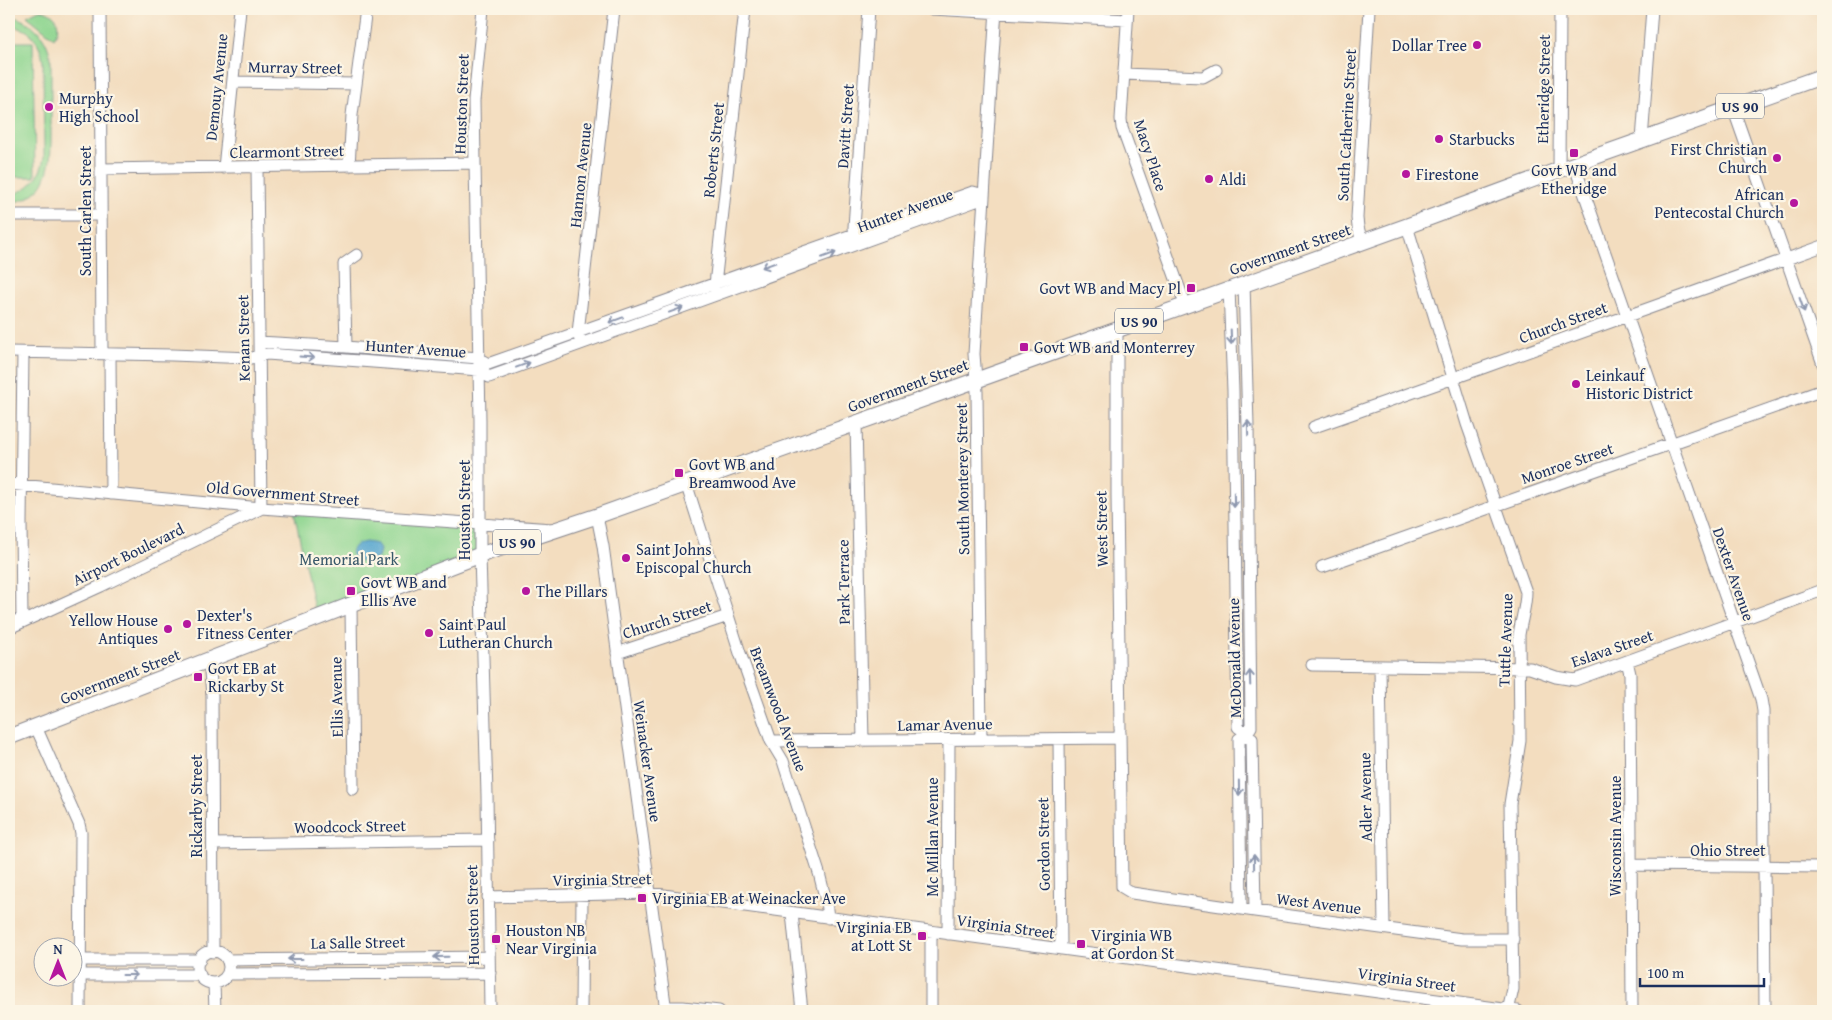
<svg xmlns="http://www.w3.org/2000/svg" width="1832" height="1020" font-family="'Gentium Book Plus',serif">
	<rect width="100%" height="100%" fill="#fcf5e5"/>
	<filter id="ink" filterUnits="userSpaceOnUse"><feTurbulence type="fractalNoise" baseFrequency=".02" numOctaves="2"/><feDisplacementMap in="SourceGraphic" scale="10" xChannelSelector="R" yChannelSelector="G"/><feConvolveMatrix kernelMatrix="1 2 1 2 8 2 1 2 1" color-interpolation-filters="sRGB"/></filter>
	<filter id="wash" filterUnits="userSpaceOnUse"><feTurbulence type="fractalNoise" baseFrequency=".0096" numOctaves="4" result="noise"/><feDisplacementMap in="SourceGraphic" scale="20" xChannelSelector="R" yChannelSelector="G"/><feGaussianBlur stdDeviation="1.12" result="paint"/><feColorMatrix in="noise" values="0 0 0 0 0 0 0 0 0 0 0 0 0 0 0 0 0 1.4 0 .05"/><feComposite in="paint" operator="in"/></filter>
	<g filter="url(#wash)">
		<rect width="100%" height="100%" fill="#f3ddbf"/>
		<!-- park -->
		<path fill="#8ed590" stroke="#548277" d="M39 10C55 10 63 24 54 38L27 16Z
			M9 16C33 20 49 38 51 62 51 82 51 101 51 121 51 156 55 197 9 203V195C29 191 42 176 44 156L43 62 41 50 35 39 27 31 9 24Z
			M9 42H33L35 177H9Z
			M294 511 481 525 480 555 316 618Z"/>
		<!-- water -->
		<path fill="#55a5cf" stroke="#386a96" d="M366 542 377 544 380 550 378 558C355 571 338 546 366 542Z"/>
	</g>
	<g filter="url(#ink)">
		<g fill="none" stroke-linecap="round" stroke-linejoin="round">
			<defs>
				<path id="minor" d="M100 9 102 353
					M483 9 474 101 475 163 480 420V555L487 795 490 1011
					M932 9 1127 20
					M1128 9 1121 119 1122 128 1185 304
					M1123 74 1203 77 1216 70
					M234 82 356 84
					M1733 108 1823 364
					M1642 140 1652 9
					M1574 164 1761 699 1763 711 1765 1011
					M349 166 352 115 366 9
					M224 168 240 9
					M257 168 261 508
					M101 169 475 163
					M1559 170 1560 9
					M9 215H101
					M1407 226 1467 424 1526 592C1526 607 1521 620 1519 635L1520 741 1510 804 1513 989 1508 1011
					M855 241 854 227 869 9
					M1362 242 1358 227 1357 218 1369 9
					M1229 288 1233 391 1238 727 1245 732 1249 730 1251 727 1248 426 1244 283
					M716 290 715 285 745 9
					M1117 329V495L1120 729
					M580 340 578 333 614 9
					M259 342 346 347 478 358 488 364 973 192 984 195
					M346 347 344 264 357 255
					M9 352 172 355 251 358 267 354 479 370 489 377 976 201 979 195
					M110 354 111 494
					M856 423 863 741
					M1314 427 1485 367 1823 246
					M686 483 740 653 771 741 783 761 819 873 826 901 828 918
					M9 484 261 508 552 529
					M597 516 603 546 666 1011
					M1322 567 1823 390
					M351 605 353 789
					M9 620 22 622 21 522 23 353
					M9 628 101 586 260 509
					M617 653 728 616
					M209 660 212 695 213 952
					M1627 661 1630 674 1632 1011
					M1312 665 1530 668 1556 677 1575 680 1823 590
					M1380 666 1384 928
					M36 727 79 824 81 833 80 1011
					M1120 732 1122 887 1132 893 1255 911 1462 939H1513
					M981 739 977 392 974 354 996 9
					M1059 739 1061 949
					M771 741 1120 738
					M213 844 488 840
					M1632 865 1823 867
					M488 897 649 893 1518 1011
					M1241 909 1239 739 1245 736 1252 739 1255 911
					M792 913 802 1011
					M948 934 949 740
					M197 967a16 16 0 1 1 32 0a16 16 0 1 1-32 0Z
					M81 960H200
					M227 960 489 957
					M228 974 490 973
					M81 975H200
					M214 983 215 1011
					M665 1007H683L719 1011
					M581 1011 582 895
					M931 1011V932"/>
				<path id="major" d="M9 737 480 555 597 516 1407 226 1594 157 1823 76"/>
			</defs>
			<!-- minor casing -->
			<use href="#minor" stroke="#87868e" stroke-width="13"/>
			<!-- major casing -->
			<use href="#major" stroke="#87868e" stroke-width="17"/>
			<!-- minor -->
			<use href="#minor" stroke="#fff" stroke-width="11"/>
			<!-- major -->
			<use href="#major" stroke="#fff" stroke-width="15"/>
		</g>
		<!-- one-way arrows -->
		<defs><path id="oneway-shaft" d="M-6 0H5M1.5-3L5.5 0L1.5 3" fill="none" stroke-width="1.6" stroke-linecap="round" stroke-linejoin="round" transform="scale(1.25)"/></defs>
		<g stroke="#8d97ae">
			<use href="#oneway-shaft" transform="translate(829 255) rotate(-20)"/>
			<use href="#oneway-shaft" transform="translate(769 265) rotate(160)"/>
			<use href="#oneway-shaft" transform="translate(1802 305) rotate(71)"/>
			<use href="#oneway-shaft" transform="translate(676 310) rotate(-20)"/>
			<use href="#oneway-shaft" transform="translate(616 320) rotate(160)"/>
			<use href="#oneway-shaft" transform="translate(1231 337) rotate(88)"/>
			<use href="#oneway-shaft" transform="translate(307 357) rotate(4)"/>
			<use href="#oneway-shaft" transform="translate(523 365) rotate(-20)"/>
			<use href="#oneway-shaft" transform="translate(1248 428) rotate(-91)"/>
			<use href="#oneway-shaft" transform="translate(1234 500) rotate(89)"/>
			<use href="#oneway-shaft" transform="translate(1250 678) rotate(-92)"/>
			<use href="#oneway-shaft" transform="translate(1239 788) rotate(89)"/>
			<use href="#oneway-shaft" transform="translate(1254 862) rotate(-91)"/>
			<use href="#oneway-shaft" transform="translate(441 957) rotate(179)"/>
			<use href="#oneway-shaft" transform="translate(295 959) rotate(180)"/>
			<use href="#oneway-shaft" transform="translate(130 975)"/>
		</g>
	</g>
	<!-- markers -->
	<g fill="#b5179e" stroke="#fcf5e5" stroke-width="2">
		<circle cx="1477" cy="45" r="5"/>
		<circle cx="49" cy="107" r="5"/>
		<circle cx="1439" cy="139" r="5"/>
		<rect x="1569" y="148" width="10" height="10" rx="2.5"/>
		<circle cx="1777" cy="158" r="5"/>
		<circle cx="1406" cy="174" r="5"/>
		<circle cx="1209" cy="179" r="5"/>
		<circle cx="1794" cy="203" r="5"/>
		<rect x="1186" y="283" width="10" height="10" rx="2.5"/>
		<rect x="1019" y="342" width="10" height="10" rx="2.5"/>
		<circle cx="1576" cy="384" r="5"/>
		<rect x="674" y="468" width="10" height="10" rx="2.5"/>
		<circle cx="626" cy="558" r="5"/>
		<rect x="346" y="586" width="10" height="10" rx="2.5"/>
		<circle cx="526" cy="591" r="5"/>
		<circle cx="187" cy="624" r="5"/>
		<circle cx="168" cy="629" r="5"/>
		<circle cx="429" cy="633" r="5"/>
		<rect x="193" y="672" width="10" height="10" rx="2.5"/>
		<rect x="637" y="893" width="10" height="10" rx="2.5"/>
		<rect x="917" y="931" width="10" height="10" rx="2.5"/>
		<rect x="491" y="934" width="10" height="10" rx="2.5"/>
		<rect x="1076" y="939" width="10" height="10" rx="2.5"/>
	</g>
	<g text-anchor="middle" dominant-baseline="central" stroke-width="4.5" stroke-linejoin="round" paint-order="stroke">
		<!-- shield labels -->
		<g fill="#fcf5e5" stroke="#5e6a86" stroke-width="1">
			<rect x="1716" y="93.5" width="48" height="25" rx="4"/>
			<rect x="1115" y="308.5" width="48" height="25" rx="4"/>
			<rect x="493" y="529.5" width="48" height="25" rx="4"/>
		</g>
		<g font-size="15" font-weight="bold" fill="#1b2f5e">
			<text x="1740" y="106">US 90</text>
			<text x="1139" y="321">US 90</text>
			<text x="517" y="542">US 90</text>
		</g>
		<!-- poi labels -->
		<g font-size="16" fill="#1b2f5e" stroke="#fcf5e5" text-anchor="start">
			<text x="1467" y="45" text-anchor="end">Dollar Tree</text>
			<text x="59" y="98">Murphy<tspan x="59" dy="18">High School</tspan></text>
			<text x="1449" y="139">Starbucks</text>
			<text x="1767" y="149" text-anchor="end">First Christian<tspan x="1767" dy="18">Church</tspan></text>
			<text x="1574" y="170" text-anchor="middle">Govt WB and<tspan x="1574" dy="18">Etheridge</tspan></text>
			<text x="1416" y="174">Firestone</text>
			<text x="1219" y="179">Aldi</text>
			<text x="1784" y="194" text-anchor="end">African<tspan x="1784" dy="18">Pentecostal Church</tspan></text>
			<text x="1181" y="288" text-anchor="end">Govt WB and Macy Pl</text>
			<text x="1034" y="347">Govt WB and Monterrey</text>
			<text x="1586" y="375">Leinkauf<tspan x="1586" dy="18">Historic District</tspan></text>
			<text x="689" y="464">Govt WB and<tspan x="689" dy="18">Breamwood Ave</tspan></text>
			<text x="636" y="549">Saint Johns<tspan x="636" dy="18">Episcopal Church</tspan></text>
			<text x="361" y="582">Govt WB and<tspan x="361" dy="18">Ellis Ave</tspan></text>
			<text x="536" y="591">The Pillars</text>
			<text x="197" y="615">Dexter's<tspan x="197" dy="18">Fitness Center</tspan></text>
			<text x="158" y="620" text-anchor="end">Yellow House<tspan x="158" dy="18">Antiques</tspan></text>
			<text x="439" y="624">Saint Paul<tspan x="439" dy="18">Lutheran Church</tspan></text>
			<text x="208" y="668">Govt EB at<tspan x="208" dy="18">Rickarby St</tspan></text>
			<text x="652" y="898">Virginia EB at Weinacker Ave</text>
			<text x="912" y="927" text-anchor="end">Virginia EB<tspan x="912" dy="18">at Lott St</tspan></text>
			<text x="506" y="930">Houston NB<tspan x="506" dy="18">Near Virginia</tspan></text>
			<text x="1091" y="935">Virginia WB<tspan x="1091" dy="18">at Gordon St</tspan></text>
		</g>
		<!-- street labels -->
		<g font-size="16" fill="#1b2f5e" stroke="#fcf5e5">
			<text transform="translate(295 67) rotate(1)">Murray Street</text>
			<text transform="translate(216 87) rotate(-84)">Demouy Avenue</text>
			<text transform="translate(1543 89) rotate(-89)">Etheridge Street</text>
			<text transform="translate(461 104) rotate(-88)">Houston Street</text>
			<text transform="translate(1346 125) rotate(-87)">South Catherine Street</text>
			<text transform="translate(845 126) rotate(-86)">Davitt Street</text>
			<text transform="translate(713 150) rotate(-84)">Roberts Street</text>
			<text transform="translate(287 151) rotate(-1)">Clearmont Street</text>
			<text transform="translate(1151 155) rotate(72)">Macy Place</text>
			<text transform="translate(580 175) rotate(-84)">Hannon Avenue</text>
			<text transform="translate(905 210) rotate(-20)">Hunter Avenue</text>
			<text transform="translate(85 211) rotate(-90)">South Carlen Street</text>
			<text transform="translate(1290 249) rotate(-19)">Government Street</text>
			<text transform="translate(1563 322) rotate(-20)">Church Street</text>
			<text transform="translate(243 338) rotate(-91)">Kenan Street</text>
			<text transform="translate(416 348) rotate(4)">Hunter Avenue</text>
			<text transform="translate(908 385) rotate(-20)">Government Street</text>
			<text transform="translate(1567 463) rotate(-19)">Monroe Street</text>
			<text transform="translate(962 479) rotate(-91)">South Monterey Street</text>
			<text transform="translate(283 493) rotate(5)">Old Government Street</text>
			<text transform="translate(464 510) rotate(-90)">Houston Street</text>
			<text transform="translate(1101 529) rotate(-91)">West Street</text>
			<text transform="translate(128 554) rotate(-26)">Airport Boulevard</text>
			<text transform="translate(1734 574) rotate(71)">Dexter Avenue</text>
			<text transform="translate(843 582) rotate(-91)">Park Terrace</text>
			<text transform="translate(667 619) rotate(-18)">Church Street</text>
			<text transform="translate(1505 640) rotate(-88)">Tuttle Avenue</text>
			<text transform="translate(1612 648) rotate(-19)">Eslava Street</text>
			<text transform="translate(1234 658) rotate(-91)">McDonald Avenue</text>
			<text transform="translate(120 676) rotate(-21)">Government Street</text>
			<text transform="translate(336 697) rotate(-91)">Ellis Avenue</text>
			<text transform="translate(779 709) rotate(69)">Breamwood Avenue</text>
			<text transform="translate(945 724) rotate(-1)">Lamar Avenue</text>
			<text transform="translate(648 761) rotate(82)">Weinacker Avenue</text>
			<text transform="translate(1365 797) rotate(-91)">Adler Avenue</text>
			<text transform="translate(196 806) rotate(-90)">Rickarby Street</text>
			<text transform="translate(350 826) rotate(-1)">Woodcock Street</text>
			<text transform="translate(1615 836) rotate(-90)">Wisconsin Avenue</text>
			<text transform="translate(932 837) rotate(-90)">Mc Millan Avenue</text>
			<text transform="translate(1043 844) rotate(-91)">Gordon Street</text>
			<text x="1728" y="850">Ohio Street</text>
			<text transform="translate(602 879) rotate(-1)">Virginia Street</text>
			<text transform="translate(1319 903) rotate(7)">West Avenue</text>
			<text transform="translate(472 915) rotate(-91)">Houston Street</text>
			<text transform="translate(1006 926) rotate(8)">Virginia Street</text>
			<text transform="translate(358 942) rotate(-1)">La Salle Street</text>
			<text transform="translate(1407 979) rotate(8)">Virginia Street</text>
		</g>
		<!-- park labels -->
		<g font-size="16" fill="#38586a" stroke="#fcf5e5">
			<text x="349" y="559">Memorial Park</text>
		</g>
	</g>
	<!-- margin -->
	<rect width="1832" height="1020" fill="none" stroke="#fcf5e5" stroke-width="30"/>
	<!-- north arrow -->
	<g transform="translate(58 962)"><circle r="24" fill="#fcf5e5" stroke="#a2a6af"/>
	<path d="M0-4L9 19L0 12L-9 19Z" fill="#b5179e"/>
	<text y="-8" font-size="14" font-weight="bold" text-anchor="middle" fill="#1b2f5e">N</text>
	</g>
	<!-- scale -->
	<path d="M1640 978v8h124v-8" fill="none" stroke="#1b2f5e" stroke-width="2.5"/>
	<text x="1647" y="978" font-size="15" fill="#1b2f5e" stroke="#fcf5e5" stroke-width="4" paint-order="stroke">100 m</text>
</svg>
